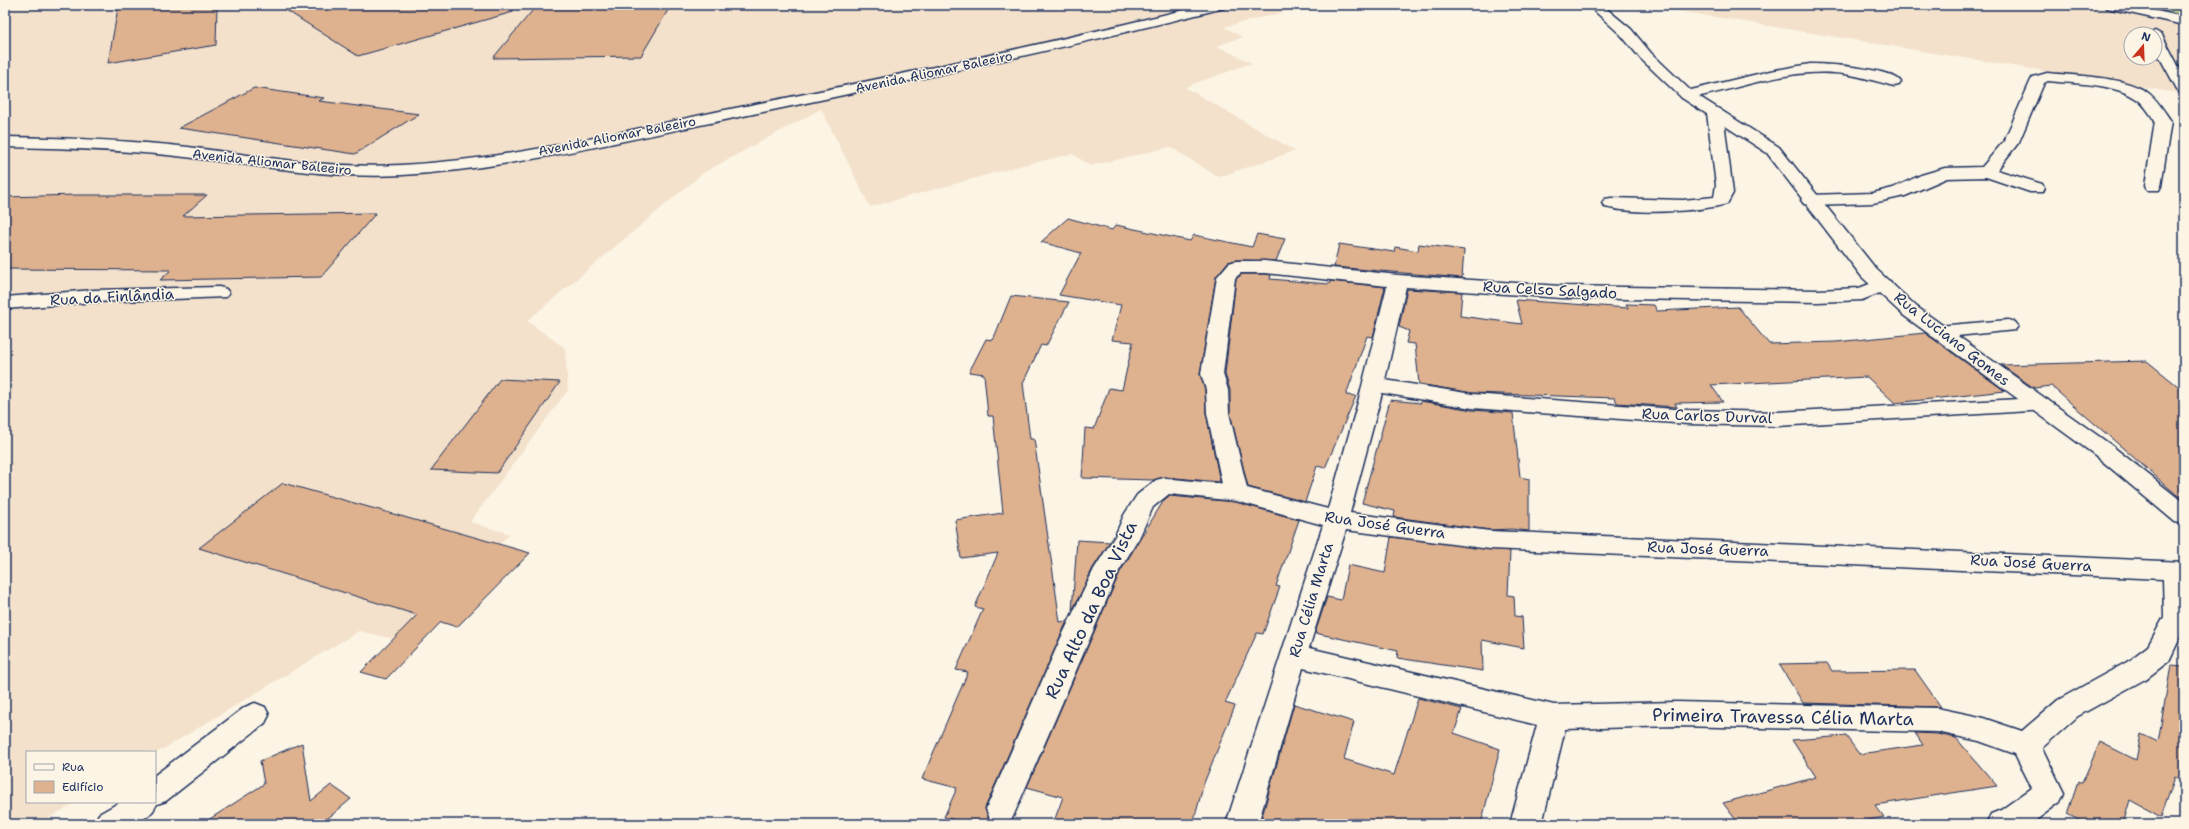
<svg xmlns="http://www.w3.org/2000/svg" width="2189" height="829" font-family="'Shantell Sans',sans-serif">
	<rect width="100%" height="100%" fill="#fcf5e5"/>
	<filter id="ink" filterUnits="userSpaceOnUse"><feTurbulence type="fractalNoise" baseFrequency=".025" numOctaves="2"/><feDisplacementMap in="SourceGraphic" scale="8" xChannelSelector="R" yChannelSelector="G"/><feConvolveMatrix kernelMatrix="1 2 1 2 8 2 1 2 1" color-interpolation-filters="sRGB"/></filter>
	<g filter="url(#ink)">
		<!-- built -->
		<path fill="#f3e1cb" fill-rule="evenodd" d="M5 5H1311L1224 27 1243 37 1217 46 1252 63 1185 87 1295 151 1219 177 1170 147 1090 166 1073 154 1023 165 870 207 821 109 703 173 527 321 565 348 568 390 470 522 510 534 398 640 359 631 155 754V752H27V802H76L39 824H5Z
			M1641 5H2103L2184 21V94ZM2131 34H2155V58H2131Z"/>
		<!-- green -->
		<path fill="#d0e295" stroke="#76887a" d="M2137 5H2184V15Z"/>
		<!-- building -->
		<path fill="#deb18f" stroke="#1b2f5e" d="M140 5H217L216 45 108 63 118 8Z
			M278 5H512L513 12 358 56Z
			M537 5H671L641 56 493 58Z
			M254 88 324 98 319 101 419 114 355 154 179 128Z
			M77 195H207L183 216 376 213 321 277 160 280 171 270 5 269V197Z
			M1068 218 1112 230 1116 225 1190 241 1194 235 1252 247 1257 234 1285 239 1276 261 1236 260 1228 262 1216 277 1200 374 1205 390 1206 413 1220 482 1164 477 1153 480 1082 478 1085 428 1094 429 1109 388 1122 390 1133 342 1112 340 1121 305 1059 295 1081 253 1041 242Z
			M1339 244 1394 252 1395 247 1418 251 1419 244 1464 250 1462 278 1334 267Z
			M1242 274H1265L1271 275 1270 279 1329 284 1330 281 1385 287 1373 337 1367 336 1346 395 1356 396 1325 468 1317 466 1305 502 1248 487 1230 413V390L1225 374 1236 279Z
			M1407 289 1462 292 1460 316 1522 324 1516 300 1628 308 1626 304 1654 305 1657 311 1738 307 1769 344 1836 342 1925 333 2005 391 1895 403 1867 377 1711 385 1723 402 1675 403 1677 407 1617 403 1615 398 1472 393 1419 384 1415 344 1406 343 1409 331 1399 327Z
			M1011 296 1069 302 1046 346 1041 345 1023 383 1030 439H1034L1060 622 1067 621 985 808 989 820 991 821 990 824H972L944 817 957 788 922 779 968 672 956 670 983 609 975 607 998 553 961 558 955 520 1003 513 993 416H988L984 374 969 372 986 339 993 340Z
			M2147 361 2184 391V501L2051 386 2034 388 2001 365Z
			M500 379 560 382 497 473 431 470Z
			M1390 400 1421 403V401L1472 410 1513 413 1520 477 1529 479V531L1511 529 1490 530 1394 517 1395 511 1362 503Z
			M283 483 404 517 530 553 457 627 441 622 386 679 361 672 417 615 199 548Z
			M1169 496 1236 502 1299 520 1276 586 1280 587 1263 634 1257 633 1225 703 1235 706 1204 783 1193 824H1053L1063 797 1027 787 1120 572 1164 500Z
			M1391 537 1510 551 1508 595 1514 596 1515 616 1522 617 1524 648 1482 640 1483 671 1397 658 1398 651 1315 633 1327 597 1341 600 1348 565 1385 573Z
			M1077 540 1110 542 1093 568 1072 611Z
			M1827 663 1832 671 1915 670 1941 707 1803 703 1779 664Z
			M2171 665 2184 666V781L2175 777 2161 817 2130 800 2123 824H2086L2067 814 2078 781 2082 783 2100 742 2136 760 2141 734 2158 742Z
			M1418 698 1462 709 1454 733 1500 749 1481 824H1273L1261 820 1294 704 1354 722 1344 759 1394 775Z
			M1915 733 1937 734 1956 738 1997 786 1875 805 1884 817 1848 824H1739L1723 803 1816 777 1792 740 1846 736 1859 754 1923 745Z
			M302 743 311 801 331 785 351 799 321 824H202L264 784 260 761Z"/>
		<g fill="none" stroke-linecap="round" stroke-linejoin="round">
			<defs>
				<path id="street" d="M1810 64C1827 64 1892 68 1901 82L1899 85 1894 86C1874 81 1855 74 1834 73 1785 69 1735 90 1687 99L1682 98 1680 95 1682 92 1687 91 1770 71Z
					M2047 73C2076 76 2123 76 2147 92 2157 99 2164 111 2171 121L2161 186 2159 190H2147L2145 186 2155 121C2149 113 2144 103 2135 98 2112 83 2075 84 2048 81L2044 83 2019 142 1997 170 2042 184 2044 188 2042 192H2030L1986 177 1947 178 1905 196 1873 203 1810 205 1804 204 1801 200 1804 196 1810 195 1873 193 1893 188 1921 175 1945 168 1982 167 2004 141 2031 80 2033 77Z
					M1715 108 1720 110 1723 113 1733 193 1727 204C1696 212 1637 215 1605 207L1602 203 1605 199 1611 198 1683 200 1714 197 1716 185 1707 113 1710 110Z
					M1236 261H1265L1398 275 1561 286 1818 290 1859 288 1883 279 1890 281 1893 285 1890 289 1862 300 1818 302 1561 298 1406 287 1385 380 1472 394 1688 410 1777 412 2040 398 2048 400 2051 405 2048 410 1777 426 1688 424 1472 408 1382 393 1350 513 1490 531 2184 562V629L2169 661 2147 678 2078 716 2042 748 2064 793 2060 802 2031 824H1986L1991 814 2001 810 2032 788 2015 754 1979 741 1937 732 1676 726 1565 729 1542 824H1510L1537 725 1303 668 1258 824H1226L1323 525 1236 501 1169 494 1153 507 1139 538 1119 571 1012 819 1001 823 990 819 986 809 1059 642 1094 569 1115 536 1124 515 1137 495 1156 480 1164 478 1222 484 1207 413 1206 390 1201 374 1217 277 1229 263ZM1241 273H1265L1387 286 1358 402 1328 509 1247 488 1229 413 1228 390 1223 374 1235 278ZM1346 530 1490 549 2163 579 2164 617 2148 646 2127 662 2058 700 2022 731 1980 717 1937 708 1676 702 1554 705 1309 648Z
					M219 287 226 289 229 293 226 297 94 302 5 309V297L94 290Z
					M2008 320 2015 322 2018 326 2015 330 1938 338 1931 336 1928 332 1931 328 1938 326Z
					M255 703 265 707 269 715 265 723 166 801 157 804C145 829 118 824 94 824L99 814 120 802H155V775L245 707Z"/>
				<path id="secondary" d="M1204 5H1225L1224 8C1057 50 889 86 720 121 615 142 509 169 402 175 329 179 257 165 185 157 125 150 65 148 5 147V137C66 138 127 140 188 147 259 156 329 169 401 165 509 160 615 133 720 111 882 79 1043 45 1204 5Z
					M1588 5H1602L1631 29 1651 53 1692 92 1779 147 1876 269 1917 307 2111 445 2184 503V524L2175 522 2095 455 1903 315 1862 277 1767 153 1682 98 1641 59 1621 35Z
					M2106 5H2129L2184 17V25L2107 8Z
					M2155 31 2162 35 2184 77V93L2179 92 2177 89 2155 49V34H2149Z"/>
			</defs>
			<!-- street casing -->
			<use href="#street" stroke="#1b2f5e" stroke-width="3"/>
			<!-- secondary casing -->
			<use href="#secondary" stroke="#1b2f5e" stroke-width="3"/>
			<!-- street -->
			<use href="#street" fill="#fcf5e5" fill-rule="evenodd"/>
			<!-- secondary -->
			<use href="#secondary" fill="#fcf5e5" fill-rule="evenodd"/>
		</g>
	</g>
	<g text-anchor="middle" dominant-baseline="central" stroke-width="3" stroke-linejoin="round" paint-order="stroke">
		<!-- far-street labels -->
		<g font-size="13" fill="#1b2f5e" stroke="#fcf5e5">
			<text transform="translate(934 72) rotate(-12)">Avenida Aliomar Baleeiro</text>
			<text transform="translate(617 136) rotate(-11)">Avenida Aliomar Baleeiro</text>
			<text transform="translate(272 162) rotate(6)">Avenida Aliomar Baleeiro</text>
		</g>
		<!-- street labels -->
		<g font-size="15" fill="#1b2f5e" stroke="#fcf5e5">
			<text transform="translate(1550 290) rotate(3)">Rua Celso Salgado</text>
			<text transform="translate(112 297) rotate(-3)">Rua da Finlândia</text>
			<text transform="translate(1952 339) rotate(38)">Rua Luciano Gomes</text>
			<text transform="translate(1707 416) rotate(2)">Rua Carlos Durval</text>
			<text transform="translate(1385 525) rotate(8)">Rua José Guerra</text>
			<text transform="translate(1708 549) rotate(2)">Rua José Guerra</text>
			<text transform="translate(2031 563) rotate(3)">Rua José Guerra</text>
			<text transform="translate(1311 600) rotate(-73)">Rua Célia Marta</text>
		</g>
		<!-- near-street labels -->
		<g font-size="18" fill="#1b2f5e" stroke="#fcf5e5">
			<text transform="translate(1091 610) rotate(-65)">Rua Alto da Boa Vista</text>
			<text transform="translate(1783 717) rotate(1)">Primeira Travessa Célia Marta</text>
		</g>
	</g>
	<!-- margin -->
	<rect width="2189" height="829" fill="none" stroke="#fcf5e5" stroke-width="20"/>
	<rect x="10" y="10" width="2169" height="809" fill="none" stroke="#1b2f5e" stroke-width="1.5" filter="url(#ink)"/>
	<!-- legend -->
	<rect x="26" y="751" width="130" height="52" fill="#fcf5e5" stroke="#a2a6af"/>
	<rect x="34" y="764" width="20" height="6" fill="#fcf5e5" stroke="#a2a6af"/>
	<text x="62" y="771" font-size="12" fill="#1b2f5e">Rua</text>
	<rect x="34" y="781" width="20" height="12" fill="#deb18f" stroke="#a2a6af"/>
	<text x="62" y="791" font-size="12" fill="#1b2f5e">Edifício</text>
	<!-- north arrow -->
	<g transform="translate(2143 46) rotate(19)"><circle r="19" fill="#fcf5e5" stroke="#a2a6af"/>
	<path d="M0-3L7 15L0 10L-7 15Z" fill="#c8321e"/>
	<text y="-6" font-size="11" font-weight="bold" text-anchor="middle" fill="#1b2f5e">N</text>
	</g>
</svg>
